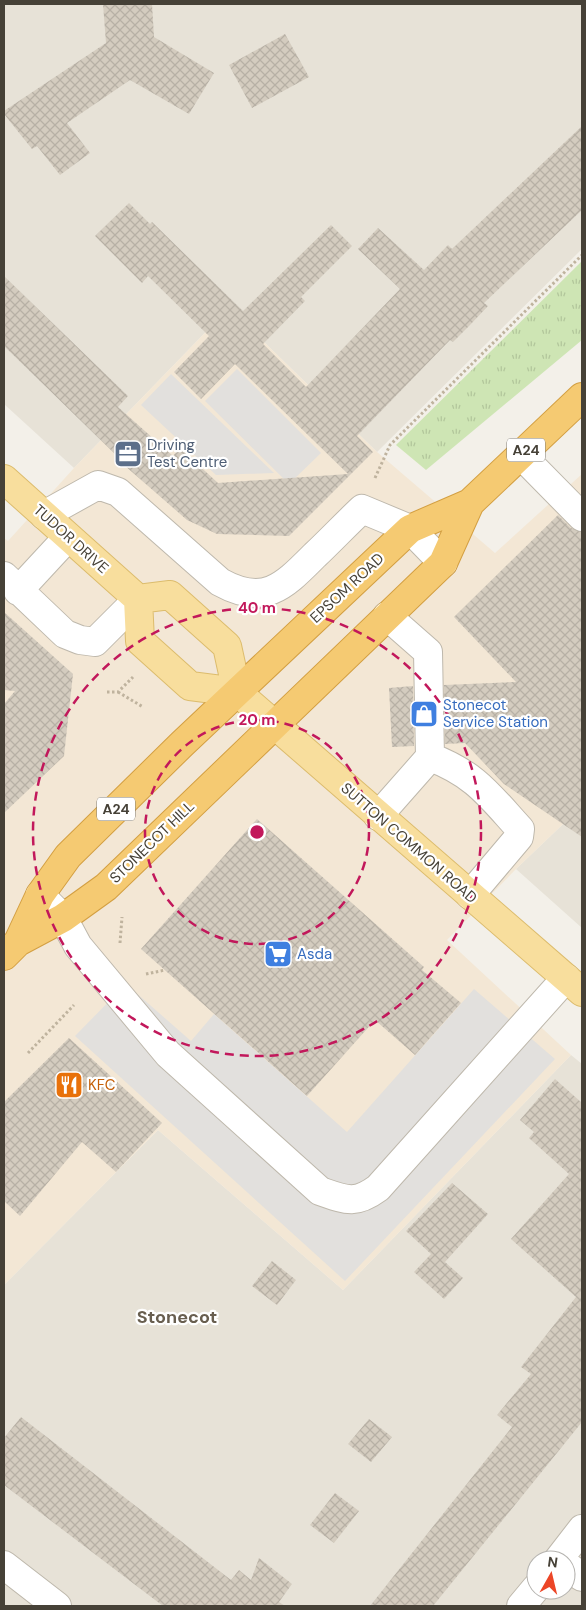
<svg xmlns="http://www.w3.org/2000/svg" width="586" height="1610" font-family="'DM Sans',sans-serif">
	<defs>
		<pattern id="grass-tufts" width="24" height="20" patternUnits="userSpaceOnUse" patternTransform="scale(1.25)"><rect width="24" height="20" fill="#cee5b4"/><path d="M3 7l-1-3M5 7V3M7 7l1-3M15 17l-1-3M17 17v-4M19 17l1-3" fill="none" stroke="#b2c69b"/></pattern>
		<pattern id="building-cross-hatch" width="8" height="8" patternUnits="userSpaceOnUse" patternTransform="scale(1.25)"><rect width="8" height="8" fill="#d4ccbf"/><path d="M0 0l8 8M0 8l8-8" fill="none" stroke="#b7b0a5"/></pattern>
	</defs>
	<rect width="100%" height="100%" fill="#f3f0e9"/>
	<!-- residential -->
	<path fill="#e7e2d7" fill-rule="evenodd" d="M4 4H582V249L377 452 229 308 74 468 4 404Z
		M582 806V928L516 869Z
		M571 1055 582 1064V1606H4V1285L158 1130 343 1290ZM536 1560H566V1590H536Z"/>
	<!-- commercial -->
	<path fill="#f3e7d5" d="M229 308 377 452 495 553 582 474V806L516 869 447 940 571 1055 343 1290 158 1130 4 1285V538L8 541 74 468Z"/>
	<!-- grass -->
	<path fill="url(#grass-tufts)" d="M582 261V340L426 470 396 445Z"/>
	<!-- parking -->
	<path fill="#e2e0dd" d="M237 369 321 453 289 484 205 401Z
		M171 374 274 473 216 475 141 405Z
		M126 984 191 1041 214 1014 347 1132 474 989 555 1059 345 1281 75 1036Z"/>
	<!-- building -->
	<path fill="url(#building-cross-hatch)" d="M103 4H152L154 37 214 73 189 114 130 80 67 123 90 153 60 175 37 146 32 149 4 114V111L106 43Z
		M285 34 309 77 252 108 229 65Z
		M582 126V210L484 303 488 306 470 325 453 342 450 340 357 436 373 452 289 536 217 534 187 520 116 458 117 456 4 346V276L128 396 118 407 173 456 180 448 218 483 348 474 235 364 201 399 174 372 209 336 148 276 142 283 95 236 129 203 150 224 152 222 243 311 331 225 352 246 301 297 305 301 263 344 306 387 400 289 358 249 378 228 424 270 448 245 452 249Z
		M558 515 571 528 582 532V837L504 784 465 743 445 744 444 685 516 682 454 617Z
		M4 612 73 674 64 756 4 813V704L15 691 4 690Z
		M413 686 414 746 392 747 389 688Z
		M257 819 424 967 422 970 461 1003 415 1055 375 1020 307 1096 141 949Z
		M69 1038 162 1123 116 1172 82 1142 20 1216 4 1201V1102Z
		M555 1079 582 1103V1422L433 1606H370L512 1427 497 1415 531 1374 521 1367 576 1297 511 1239 569 1174 529 1138 534 1132 520 1120Z
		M452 1183 488 1214 445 1262 463 1278 444 1299 414 1272 431 1254 406 1231Z
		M272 1261 296 1280 277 1305 252 1286Z
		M21 1417 231 1580 239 1570 251 1580 259 1558 292 1584 279 1602 285 1606H163L4 1485V1438Z
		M369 1419 392 1437 371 1462 348 1444Z
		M335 1493 359 1511 334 1543 310 1525Z"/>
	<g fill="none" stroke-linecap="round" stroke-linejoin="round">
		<defs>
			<path id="minor" d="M521 455 582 517
				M44 515 98 485 118 492 220 582C265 607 284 586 315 555 331 540 346 524 362 509L410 529 443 563
				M4 576 65 634 80 640 95 642 138 599
				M18 591 68 537
				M430 757C475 774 489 795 520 829L519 837 470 895
				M378 816 430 757 428 652 387 616
				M40 895 63 918 78 946 168 1054 320 1191C346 1200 355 1205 378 1188L566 978
				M558 1560 582 1529
				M4 1565 57 1606
				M566 1565 582 1577
				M521 1606 536 1588"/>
			<path id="major" d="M4 479 138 599 140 641 190 686 237 692
				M138 599 170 595 227 646 237 692
				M237 692 582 992"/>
			<path id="highway" d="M18 942 40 895 68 856 182 744 410 529 470 503 582 397
				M4 956 18 942 63 918 106 887 443 563 470 503"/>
		</defs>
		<!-- minor casing -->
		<use href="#minor" stroke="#beb8ac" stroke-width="30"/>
		<!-- major casing -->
		<use href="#major" stroke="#dcbc6d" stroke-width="30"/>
		<!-- highway casing -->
		<use href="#highway" stroke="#d39f42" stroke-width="30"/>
		<!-- path -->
		<path stroke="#bfb39e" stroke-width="3" stroke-dasharray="2.5 2.5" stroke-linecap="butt" d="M375 478 390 445 582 255
			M107 692H118L133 677
			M118 692 143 707
			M120 943 122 917
			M146 974 165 970
			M28 1053 74 1005"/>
		<!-- minor -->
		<use href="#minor" stroke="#fff" stroke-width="28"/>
		<!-- major -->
		<use href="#major" stroke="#f8de9d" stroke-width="28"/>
		<!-- highway -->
		<use href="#highway" stroke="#f5ca72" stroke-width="28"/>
	</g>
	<!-- distance rings -->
	<g fill="none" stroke="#c2185b" stroke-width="2.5" stroke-dasharray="9 6">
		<circle cx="257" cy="832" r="112"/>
		<circle cx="257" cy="832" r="224"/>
	</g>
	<!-- icons -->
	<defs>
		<symbol id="office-square" viewBox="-11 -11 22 22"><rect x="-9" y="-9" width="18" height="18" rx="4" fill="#5c6f8a" stroke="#fff"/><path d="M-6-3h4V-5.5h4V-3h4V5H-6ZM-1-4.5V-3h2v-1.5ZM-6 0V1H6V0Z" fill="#fff"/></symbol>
		<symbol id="shop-square" viewBox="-11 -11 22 22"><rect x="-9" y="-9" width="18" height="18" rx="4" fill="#3f7fe0" stroke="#fff"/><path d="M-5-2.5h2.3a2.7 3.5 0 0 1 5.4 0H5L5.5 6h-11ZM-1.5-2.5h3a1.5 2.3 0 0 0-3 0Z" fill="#fff"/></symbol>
		<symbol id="supermarket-square" viewBox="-11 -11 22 22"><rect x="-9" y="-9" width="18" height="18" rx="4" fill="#3f7fe0" stroke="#fff"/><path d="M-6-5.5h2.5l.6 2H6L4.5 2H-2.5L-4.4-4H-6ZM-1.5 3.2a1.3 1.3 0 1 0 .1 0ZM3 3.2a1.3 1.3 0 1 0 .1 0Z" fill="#fff"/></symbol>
		<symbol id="restaurant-square" viewBox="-11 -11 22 22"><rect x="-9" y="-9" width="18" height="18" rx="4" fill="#e8710a" stroke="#fff"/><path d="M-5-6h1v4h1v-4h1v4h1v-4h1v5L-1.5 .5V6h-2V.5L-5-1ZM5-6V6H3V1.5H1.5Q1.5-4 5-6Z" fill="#fff"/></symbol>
	</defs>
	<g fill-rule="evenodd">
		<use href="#office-square" x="112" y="438" width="32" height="32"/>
		<use href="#shop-square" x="408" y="698" width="32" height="32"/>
		<use href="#supermarket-square" x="262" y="938" width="32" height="32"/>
		<use href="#restaurant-square" x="53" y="1069" width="32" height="32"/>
	</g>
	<g text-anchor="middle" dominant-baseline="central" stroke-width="4.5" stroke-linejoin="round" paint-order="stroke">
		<!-- shield labels -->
		<g fill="#fff" stroke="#7e7a73" stroke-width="1">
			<rect x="507" y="438.5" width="38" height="23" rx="4"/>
			<rect x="97" y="797.5" width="38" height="23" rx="4"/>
		</g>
		<g font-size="14" font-weight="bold" fill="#464137">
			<text x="526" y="450">A24</text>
			<text x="116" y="809">A24</text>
		</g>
		<!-- service labels -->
		<g font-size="15" fill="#4e5e75" stroke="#fff" text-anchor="start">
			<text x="147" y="445">Driving<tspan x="147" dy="17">Test Centre</tspan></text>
		</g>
		<!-- street labels -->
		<g font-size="15" fill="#464137" stroke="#fff">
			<text transform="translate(71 539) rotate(42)">TUDOR DRIVE</text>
			<text transform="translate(347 588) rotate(-43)">EPSOM ROAD</text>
			<text transform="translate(152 842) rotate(-44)">STONECOT HILL</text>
			<text transform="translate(409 843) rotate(41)">SUTTON COMMON ROAD</text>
		</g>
		<!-- shop labels -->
		<g font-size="15" fill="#366cbe" stroke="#fff" text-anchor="start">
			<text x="443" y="705">Stonecot<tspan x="443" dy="17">Service Station</tspan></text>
			<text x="297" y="954">Asda</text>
		</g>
		<!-- food labels -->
		<g font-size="15" fill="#c56008" stroke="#fff" text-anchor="start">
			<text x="88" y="1085">KFC</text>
		</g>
		<!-- quarter labels -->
		<g font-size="18" font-weight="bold" fill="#685e4f" stroke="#fff">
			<text x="177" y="1317">Stonecot</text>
		</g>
	</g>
	<circle cx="257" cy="832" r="8" fill="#c2185b" stroke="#fff" stroke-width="2.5"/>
	<g font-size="15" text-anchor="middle" font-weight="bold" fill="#c2185b" stroke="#fff" stroke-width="4.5" stroke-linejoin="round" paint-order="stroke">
		<text x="257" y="613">40 m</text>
		<text x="257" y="725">20 m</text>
	</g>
	<!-- border -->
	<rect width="586" height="1610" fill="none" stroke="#464137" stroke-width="10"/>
	<!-- north arrow -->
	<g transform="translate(551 1575) rotate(8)"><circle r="24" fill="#ffffff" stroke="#b5b3af"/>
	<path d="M0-4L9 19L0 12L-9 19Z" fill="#ec4627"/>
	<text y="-8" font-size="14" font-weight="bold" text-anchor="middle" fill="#464137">N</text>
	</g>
</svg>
